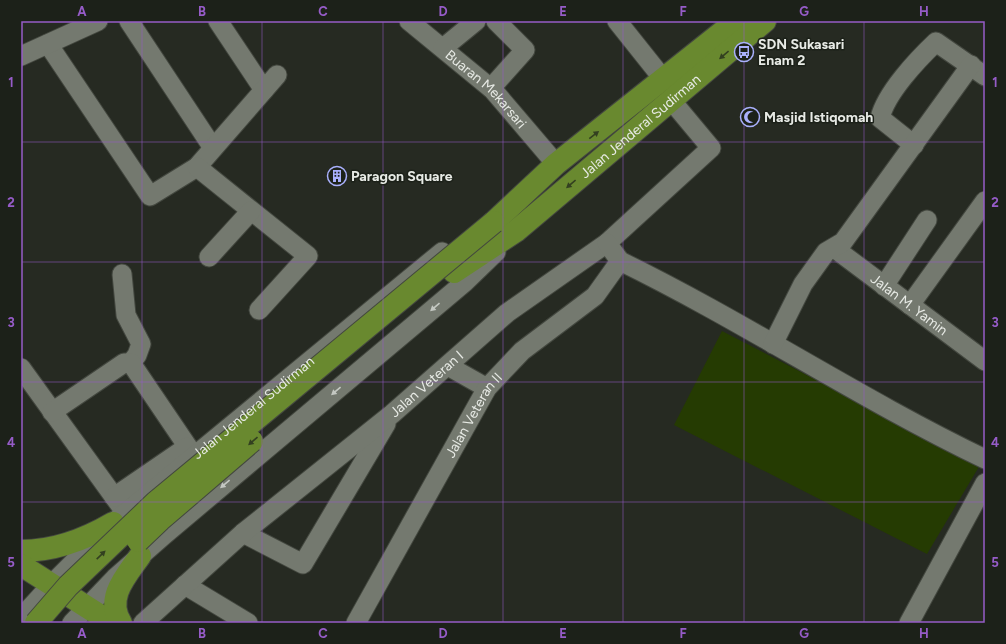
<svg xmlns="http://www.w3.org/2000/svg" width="1006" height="644" font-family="Figtree,sans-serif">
	<rect width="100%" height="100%" fill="#262a22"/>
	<!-- green -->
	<path fill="#253b02" d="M722 331 980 465 927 554 674 425Z"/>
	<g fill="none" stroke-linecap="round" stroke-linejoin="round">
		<defs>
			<g id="minor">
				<path d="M129 21 213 148"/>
				<path d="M218 21 264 90"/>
				<path id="s1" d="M409 21 493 90 556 164"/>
				<path d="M617 21 664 80"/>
				<path d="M48 44 150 196 197 167 277 75"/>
				<path d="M443 48 476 21"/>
				<path d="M21 56 98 21"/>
				<path d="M491 88 525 50 496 21"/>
				<path d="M914 145 880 118C886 93 917 60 936 42L985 76"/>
				<path d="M197 167 308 256 259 310"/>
				<path id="s2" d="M834 248 985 361"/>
				<path d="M209 257 251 211"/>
				<path d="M620 261C745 322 860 399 985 459"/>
				<path d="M122 274 126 315 141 344 137 355 131 363"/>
				<path d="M884 286 927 220"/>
				<path d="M910 305 985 201"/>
				<path d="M773 344 803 284 826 252 843 242 971 65"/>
				<path d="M448 366 487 388"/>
				<path d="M21 368 133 523"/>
				<path d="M52 412 124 363H131L194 456"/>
				<path d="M114 497 187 447"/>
				<path d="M243 533 303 564 386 424"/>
				<path d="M185 585 248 623"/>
				<path id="s3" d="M21 618 52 584 113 523 442 252"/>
				<path d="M72 623 115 578 164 535 433 309 465 282 496 252"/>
				<path id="s4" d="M143 623 243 533 392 414 507 313 607 243 711 148 671 100"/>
				<path id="s5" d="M356 623 487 388 522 351 595 296 620 261 607 243"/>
				<path d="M909 623 985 483"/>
			</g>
			<g id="major">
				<path d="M494 222 556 164 736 21"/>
				<path id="s6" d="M454 272 516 231 765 21"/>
				<path d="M21 551C55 551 84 540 113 523"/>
				<path d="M21 565 112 623"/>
				<path d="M121 623C105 598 126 576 140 556"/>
			</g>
		</defs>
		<!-- minor casing -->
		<use href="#minor" stroke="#43473f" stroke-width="21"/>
		<!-- major casing -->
		<use href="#major" stroke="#43473f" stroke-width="24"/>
		<!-- minor -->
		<use href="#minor" stroke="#74796f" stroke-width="19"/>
		<!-- major -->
		<use href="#major" stroke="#69892f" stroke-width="22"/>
		<defs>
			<path id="major-bridge" d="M138 541 160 520 252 441
				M36 623 68 586 156 502 494 222"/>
		</defs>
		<!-- major-bridge casing -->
		<use href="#major-bridge" stroke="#43473f" stroke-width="24" stroke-linecap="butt"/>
		<!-- major-bridge -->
		<use href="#major-bridge" stroke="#69892f" stroke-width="22"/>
	</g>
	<!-- one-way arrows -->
	<defs><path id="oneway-solid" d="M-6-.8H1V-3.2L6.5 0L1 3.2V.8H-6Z"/></defs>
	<g fill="#334020">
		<use href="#oneway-solid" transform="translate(724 55) rotate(140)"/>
		<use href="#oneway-solid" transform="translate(594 135) rotate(-38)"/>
		<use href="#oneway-solid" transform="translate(571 184) rotate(140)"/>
		<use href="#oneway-solid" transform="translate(253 441) rotate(139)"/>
		<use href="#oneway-solid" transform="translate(101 555) rotate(-44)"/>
	</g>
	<g fill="#c4c8c2">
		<use href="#oneway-solid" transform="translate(435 307) rotate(139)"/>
		<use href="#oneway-solid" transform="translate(336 391) rotate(140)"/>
		<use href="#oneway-solid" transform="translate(225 484) rotate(140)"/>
	</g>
	<!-- grid -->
	<path fill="none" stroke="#965cc8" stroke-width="1" stroke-opacity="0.55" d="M142 21V623M262 21V623M383 21V623M503 21V623M623 21V623M744 21V623M864 21V623M21 142H985M21 262H985M21 382H985M21 502H985"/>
	<!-- icons -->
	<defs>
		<symbol id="bus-ring" viewBox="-11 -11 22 22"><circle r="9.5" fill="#1c2119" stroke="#a9b0fc" stroke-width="1.5"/><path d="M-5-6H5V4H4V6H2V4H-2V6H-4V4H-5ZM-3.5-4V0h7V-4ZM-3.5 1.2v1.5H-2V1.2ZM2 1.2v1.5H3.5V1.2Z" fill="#a9b0fc"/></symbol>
		<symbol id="mosque-ring" viewBox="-11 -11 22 22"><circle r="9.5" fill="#1c2119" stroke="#a9b0fc" stroke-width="1.5"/><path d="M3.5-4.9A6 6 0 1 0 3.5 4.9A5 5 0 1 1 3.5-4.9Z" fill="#a9b0fc"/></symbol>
		<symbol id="building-ring" viewBox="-11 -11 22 22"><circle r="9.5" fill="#1c2119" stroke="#a9b0fc" stroke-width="1.5"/><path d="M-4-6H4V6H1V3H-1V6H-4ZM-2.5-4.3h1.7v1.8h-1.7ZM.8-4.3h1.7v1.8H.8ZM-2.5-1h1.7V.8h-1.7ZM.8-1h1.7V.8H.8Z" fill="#a9b0fc"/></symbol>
	</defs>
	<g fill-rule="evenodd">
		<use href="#bus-ring" x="733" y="41" width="22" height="22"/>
		<use href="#mosque-ring" x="739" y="106" width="22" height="22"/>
		<use href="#building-ring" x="326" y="165" width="22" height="22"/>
	</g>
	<g text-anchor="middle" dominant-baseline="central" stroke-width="3" stroke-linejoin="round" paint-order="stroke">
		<!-- poi labels -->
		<g font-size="14" font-weight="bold" fill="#e7eae5" stroke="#1c2119" text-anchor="start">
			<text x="758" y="44">SDN Sukasari<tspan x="758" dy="16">Enam 2</tspan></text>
			<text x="764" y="117">Masjid Istiqomah</text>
			<text x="351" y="176">Paragon Square</text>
		</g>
		<!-- street labels -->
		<g font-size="14" fill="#e7eae5" stroke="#1c2119">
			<text stroke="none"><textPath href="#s1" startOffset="103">Buaran Mekarsari</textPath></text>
			<text stroke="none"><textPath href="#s6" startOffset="237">Jalan Jenderal Sudirman</textPath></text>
			<text stroke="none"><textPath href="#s2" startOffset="94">Jalan M. Yamin</textPath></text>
			<text stroke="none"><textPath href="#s4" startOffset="371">Jalan Veteran I</textPath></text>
			<text stroke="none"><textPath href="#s3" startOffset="314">Jalan Jenderal Sudirman</textPath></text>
			<text stroke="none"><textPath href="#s5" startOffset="239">Jalan Veteran II</textPath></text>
		</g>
	</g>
	<!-- border -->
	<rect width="1006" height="644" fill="none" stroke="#1c2119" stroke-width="44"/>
	<rect x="22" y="22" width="962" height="600" fill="none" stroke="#965cc8" stroke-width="1.5"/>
	<g font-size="13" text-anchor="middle" font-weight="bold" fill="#965cc8">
		<text x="82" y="16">A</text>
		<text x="202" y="16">B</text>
		<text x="323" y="16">C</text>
		<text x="443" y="16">D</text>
		<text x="563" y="16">E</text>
		<text x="683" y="16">F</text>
		<text x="804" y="16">G</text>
		<text x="924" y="16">H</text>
		<text x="11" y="87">1</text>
		<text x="995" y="87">1</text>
		<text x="11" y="207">2</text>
		<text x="995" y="207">2</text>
		<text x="11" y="327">3</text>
		<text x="995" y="327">3</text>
		<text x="11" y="447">4</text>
		<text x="995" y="447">4</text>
		<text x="11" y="567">5</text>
		<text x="995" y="567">5</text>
		<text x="82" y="638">A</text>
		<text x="202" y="638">B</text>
		<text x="323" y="638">C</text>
		<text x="443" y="638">D</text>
		<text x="563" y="638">E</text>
		<text x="683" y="638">F</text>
		<text x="804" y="638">G</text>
		<text x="924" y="638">H</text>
	</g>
</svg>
